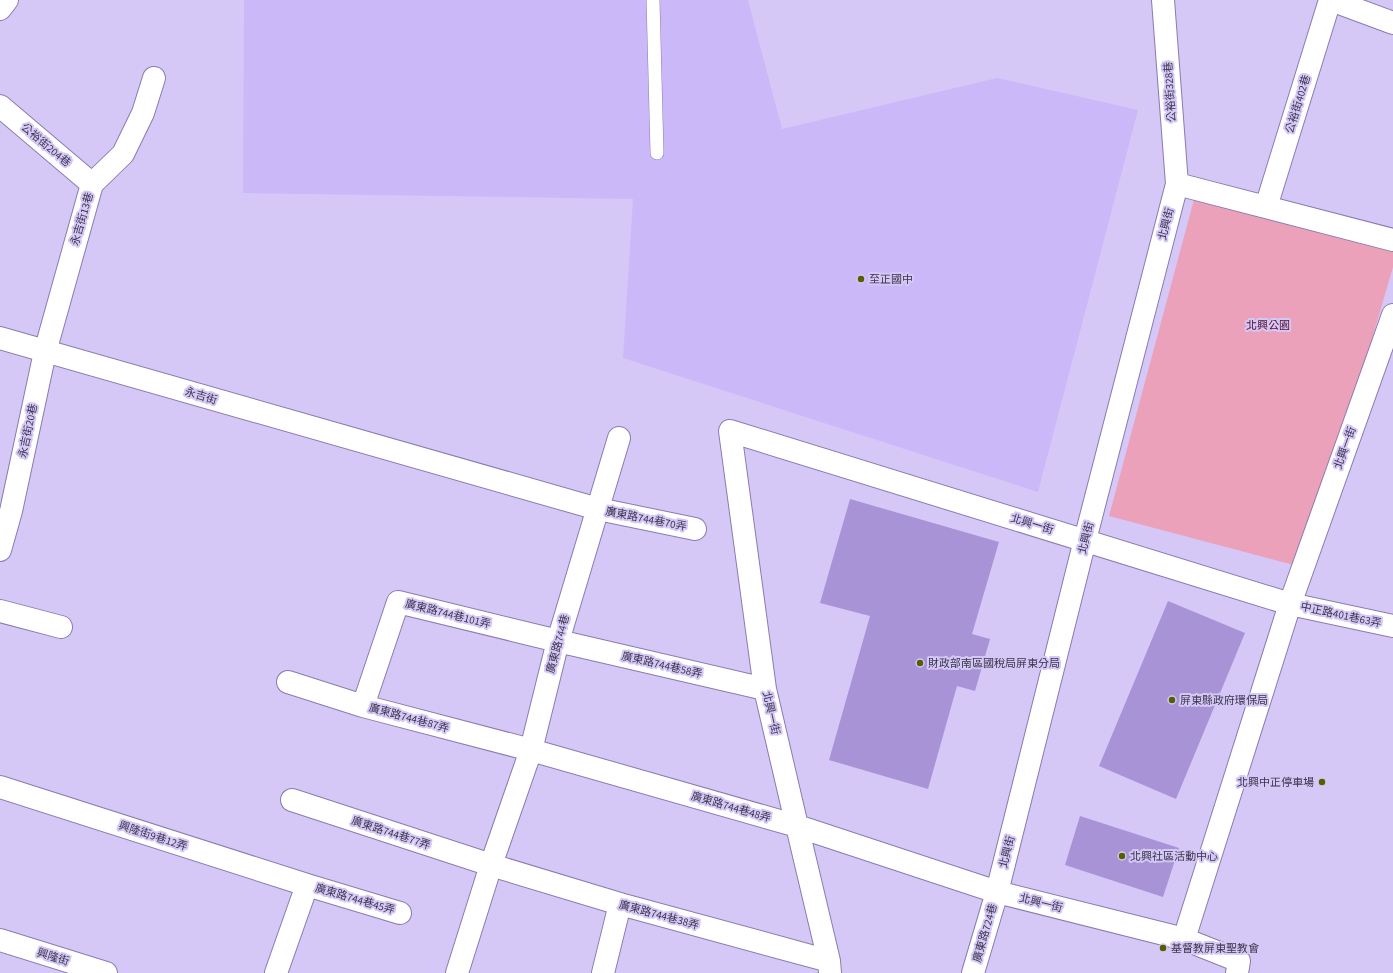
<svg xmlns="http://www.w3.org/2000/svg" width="1393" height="973" font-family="'Source Sans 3','Noto Sans TC',sans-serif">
	<rect width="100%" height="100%" fill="#d5c8f6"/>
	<!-- built -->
	<path fill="#cbb8f9" d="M244 0H748L782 129 997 78 1138 110 1038 492 623 358 633 199 243 193Z"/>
	<!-- green -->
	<path fill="#eca1ba" d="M1196 192 1393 245V267L1305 568 1109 516Z"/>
	<!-- building -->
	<path fill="#a793d6" d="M850 499 999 542 972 634 990 639 975 691 957 686 928 789 829 760 870 616 820 603Z
		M1168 601 1245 633 1176 799 1099 766Z
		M1080 816 1179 848 1163 897 1065 865Z"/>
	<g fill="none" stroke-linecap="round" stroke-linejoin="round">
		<defs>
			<path id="service" d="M653 0 657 153"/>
			<path id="minor" d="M1331 0 1393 23
				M0 9 7 0
				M0 106 92 184
				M1177 184 1393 240
				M1266 207 1330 0
				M1393 315 1290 604 1184 939 997 892 797 826 765 689 730 431 1290 604 1393 626
				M0 338 598 509 695 529
				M0 550 11 511 45 352 92 184 123 154 143 113 154 78
				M0 611 61 627
				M288 682 363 706 531 750 797 826 829 961 830 973
				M363 706 398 602 558 641 765 689
				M0 787 307 885
				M292 800 491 865 620 904 829 961
				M1184 939 1239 961 1237 973
				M0 940 106 973
				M276 973 307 885 400 913
				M457 973 491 865 531 750 558 641 619 438
				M603 973 620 904
				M973 973 997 892 1085 540 1177 184 1163 0"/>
		</defs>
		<!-- service casing -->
		<use href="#service" stroke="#8b7bb0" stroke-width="14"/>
		<!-- minor casing -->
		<use href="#minor" stroke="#8b7bb0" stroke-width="24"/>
		<!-- service -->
		<use href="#service" stroke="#fff" stroke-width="13"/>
		<!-- minor -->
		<use href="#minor" stroke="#fff" stroke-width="22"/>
	</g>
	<!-- markers -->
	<g fill="#546000" stroke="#d5c8f6" stroke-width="1.5">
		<circle cx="861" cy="279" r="4"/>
		<circle cx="920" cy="663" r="4"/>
		<circle cx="1172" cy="700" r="4"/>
		<circle cx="1322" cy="782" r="4"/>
		<circle cx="1122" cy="856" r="4"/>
		<circle cx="1163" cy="948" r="4"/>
	</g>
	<g text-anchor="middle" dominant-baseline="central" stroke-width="4" stroke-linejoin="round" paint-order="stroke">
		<!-- street labels -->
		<g font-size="11" fill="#3b354c" stroke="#d5c8f6">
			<text transform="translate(1170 92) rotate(-94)">公裕街328巷</text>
			<text transform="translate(1298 104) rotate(-73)">公裕街402巷</text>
			<text transform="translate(46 145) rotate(40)">公裕街204巷</text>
			<text transform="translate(82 219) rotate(-74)">永吉街13巷</text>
			<text transform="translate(1166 224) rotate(-76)">北興街</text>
			<text transform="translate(201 396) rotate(16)">永吉街</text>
			<text transform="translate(28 431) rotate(-78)">永吉街20巷</text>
			<text transform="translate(1345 448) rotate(-70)">北興一街</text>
			<text transform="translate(646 519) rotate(11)">廣東路744巷70弄</text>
			<text transform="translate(1032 524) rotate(17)">北興一街</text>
			<text transform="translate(1086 538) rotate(-76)">北興街</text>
			<text transform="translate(448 614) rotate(14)">廣東路744巷101弄</text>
			<text transform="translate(1341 615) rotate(12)">中正路401巷63弄</text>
			<text transform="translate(558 644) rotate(-75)">廣東路744巷</text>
			<text transform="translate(662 665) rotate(13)">廣東路744巷58弄</text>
			<text transform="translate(771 713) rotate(77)">北興一街</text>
			<text transform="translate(409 718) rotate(15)">廣東路744巷87弄</text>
			<text transform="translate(731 807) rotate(16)">廣東路744巷48弄</text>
			<text transform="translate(391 833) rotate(18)">廣東路744巷77弄</text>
			<text transform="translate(153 836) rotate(18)">興隆街9巷12弄</text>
			<text transform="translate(1007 852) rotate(-76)">北興街</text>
			<text transform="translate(355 899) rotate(16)">廣東路744巷45弄</text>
			<text transform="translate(1041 903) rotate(14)">北興一街</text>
			<text transform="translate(659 915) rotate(15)">廣東路744巷38弄</text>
			<text transform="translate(985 933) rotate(-74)">廣東路724巷</text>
			<text transform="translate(53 957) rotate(17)">興隆街</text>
		</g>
		<!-- poi labels -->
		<g font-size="11" fill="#3b354c" stroke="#d5c8f6" text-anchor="start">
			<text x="869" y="279">至正國中</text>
			<text x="928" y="663">財政部南區國稅局屏東分局</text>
			<text x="1180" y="700">屏東縣政府環保局</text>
			<text x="1314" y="782" text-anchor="end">北興中正停車場</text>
			<text x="1130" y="856">北興社區活動中心</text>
			<text x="1171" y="948">基督教屏東聖教會</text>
		</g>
		<!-- park labels -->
		<g font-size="11" fill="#530e2e" stroke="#d5c8f6">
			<text x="1268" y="325">北興公園</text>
		</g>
	</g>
</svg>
